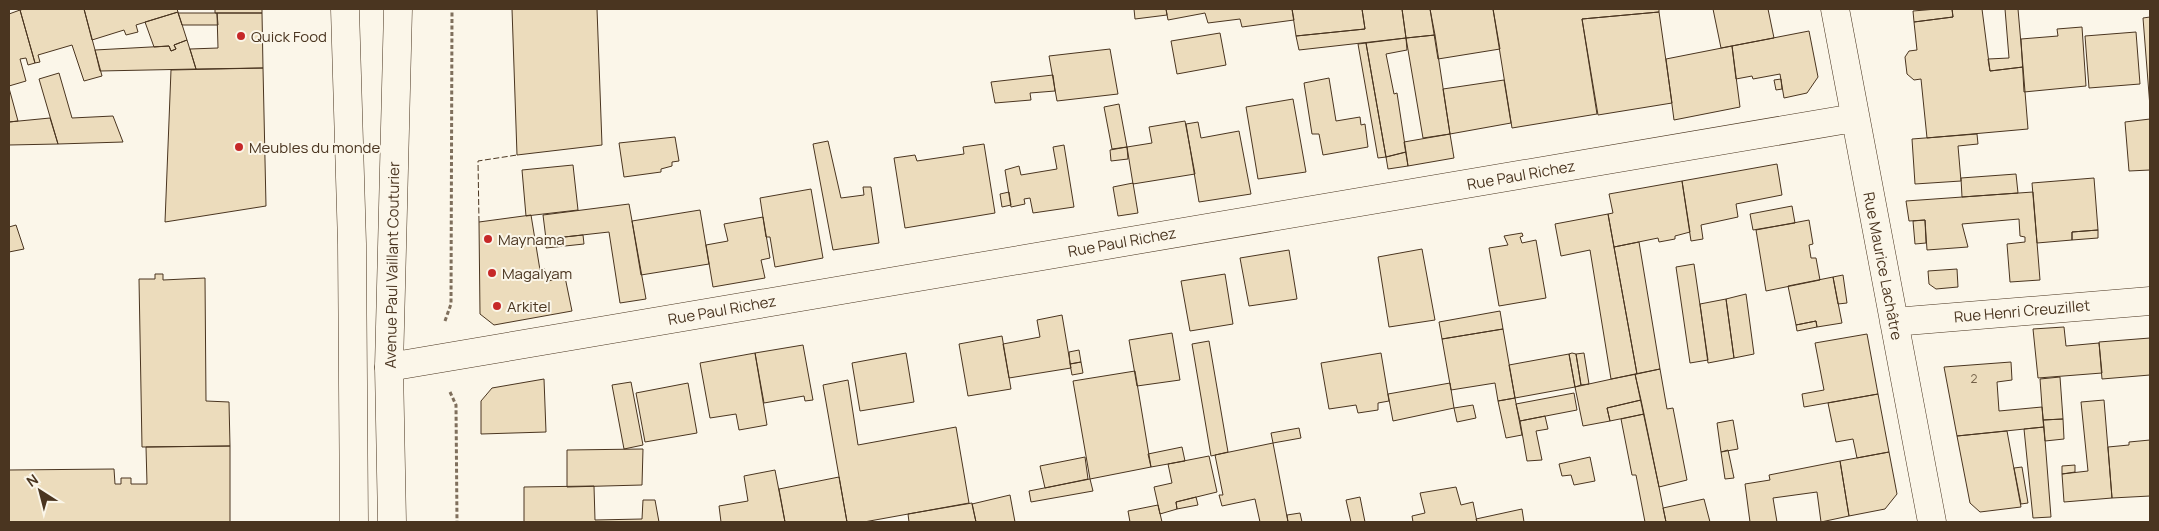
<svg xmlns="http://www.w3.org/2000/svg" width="2159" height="531" font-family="Manrope,sans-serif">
	<rect width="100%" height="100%" fill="#fbf6e9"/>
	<!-- building -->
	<path fill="#ecdcbc" stroke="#4a3520" d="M25 9H84L102 76 84 81 72 45 38 55 40 62 35 63 20 10Z
		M84 9H177L178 12 136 25 138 32 126 35 124 30 92 40Z
		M215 9H262V13H215Z
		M512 9H597L602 145 517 155Z
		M1134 9H1166L1167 15 1135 19Z
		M1166 9H1292L1294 20 1242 27 1240 19 1208 23 1205 13 1168 20Z
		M1292 9H1362L1365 29 1296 36Z
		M1362 9H1402L1406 38 1299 50 1296 36 1365 29Z
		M1402 9H1430L1435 35 1406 38Z
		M1430 9H1493L1500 49 1438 59Z
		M1493 9H1659V12L1582 19 1597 114 1512 128Z
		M1713 9H1768L1774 38 1721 48Z
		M1937 9H1952L1953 17 1914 22 1913 11Z
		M1952 9H1982L1990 71 2023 67 2028 129 1927 138 1921 79 1914 80 1907 74 1905 57 1909 51 1917 50 1914 22 1953 17Z
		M2005 9H2018L2023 67 1990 71 1988 59 2009 58Z
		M20 10 35 63 28 65 26 58 20 59 26 81 9 86V14Z
		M178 12 187 40 174 45 176 49 171 51 169 46 154 47 145 22Z
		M1659 12 1672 103 1598 115 1582 19Z
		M178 13H217L218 25H182Z
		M217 13H262L263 68 196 69 190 49 218 48Z
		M2150 17V107L2143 18Z
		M2082 27 2086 86 2024 92 2021 39 2058 36 2057 29Z
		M1809 31 1818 77 1807 93 1784 98 1780 74 1753 79 1752 76 1736 79 1732 46Z
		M2136 32 2140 84 2089 88 2085 36Z
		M1220 33 1226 65 1177 74 1171 41Z
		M1435 35 1450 134 1423 138 1406 38Z
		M1406 38 1407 50 1386 54 1394 94 1397 93 1406 152 1386 157 1366 43Z
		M187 40 196 69 100 71 95 50 169 46 171 51 176 49 174 45Z
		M1366 43 1386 157 1378 158 1358 44Z
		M1732 46 1740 107 1674 120 1666 59Z
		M1110 49 1118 94 1057 101 1049 56Z
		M263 68 266 206 165 222 171 70Z
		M59 73 72 118 113 116 123 142 58 144 39 79Z
		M1053 75 1055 91 1030 93 1031 100 995 103 991 82Z
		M1329 78 1336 121 1360 117 1361 125 1365 124 1368 147 1323 155 1319 134H1312L1304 83Z
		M1781 79 1782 89 1776 90 1774 80Z
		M1504 80 1511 123 1450 134 1443 89Z
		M9 88 18 121 9 122Z
		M1293 99 1306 172 1258 179 1246 107Z
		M1119 104 1127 147 1112 149 1104 107Z
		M50 118 58 144 9 145V122Z
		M2150 119V170L2129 171 2125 122Z
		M1185 121 1195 174 1133 184 1127 147 1152 143 1149 127Z
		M1198 122 1201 138 1239 131 1251 194 1199 202 1186 124Z
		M1450 134 1454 158 1408 166 1404 142Z
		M1977 134 1978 144 1958 146 1961 181 1915 184 1912 139Z
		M675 137 679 161 672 162V166L661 169V172L624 177 619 143Z
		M828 141 841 198 864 195 863 187H871L879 243 833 250 813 144Z
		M984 144 995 213 905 228 894 158 915 155 917 161 964 154 963 147Z
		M1064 145 1074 207 1033 213 1030 198 1024 199 1025 204 1011 207 1005 170 1019 166 1021 175 1057 169 1053 147Z
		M1127 147 1128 159 1111 161 1110 150Z
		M1406 152 1408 166 1388 169 1386 157Z
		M1777 164 1782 195 1736 204 1738 217 1701 225 1703 239 1691 241 1682 181Z
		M573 165 578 210 526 216 522 170Z
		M2016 174 2018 193 1962 197 1961 178Z
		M2094 178 2098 230 2072 232V240L2037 243 2032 183Z
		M1682 181 1690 232 1675 236V239L1659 242 1658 238 1614 247 1608 214 1613 213 1609 194Z
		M1133 183 1138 213 1118 216 1113 187Z
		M811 189 823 258 775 267 770 237H766L760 198Z
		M1009 192 1011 205 1002 207 1000 194Z
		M2033 192 2040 280 2010 282 2007 244 2025 242V237L2020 236 2019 219 1962 224 1968 247 1927 250 1925 220 1909 221 1906 201Z
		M629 204 646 299 620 303 609 232 546 239 543 215Z
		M1792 206 1795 223 1753 230 1750 214Z
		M700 210 709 264 641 275 632 221Z
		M1608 214 1637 374 1611 379 1590 250 1561 256 1555 224Z
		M531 215 540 270 545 269 548 281 565 277 572 311 494 325 480 314 479 222Z
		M763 217 770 258 761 260 765 278 713 287 706 245 728 241 724 224Z
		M1809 220 1813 244 1809 245 1811 258H1816L1820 280 1766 291 1756 230Z
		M1925 220 1926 243 1915 244 1913 221Z
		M16 225 24 249 9 252V227Z
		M2098 230V238L2072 240V232Z
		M1522 233 1523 236 1520 237 1522 243 1536 240 1546 298 1499 306 1489 248 1508 245 1504 236Z
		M583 235 584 244 546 248V239Z
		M1639 242 1660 369 1637 374 1614 247Z
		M1422 249 1435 320 1389 327 1378 257Z
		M1289 250 1297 299 1249 306 1240 258Z
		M1694 264 1708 360 1690 363 1676 267Z
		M1957 269 1958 287 1936 289 1929 284 1928 271Z
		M155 274H163V280L205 278 206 401 229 402 230 446 142 447 139 279H155Z
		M1225 274 1233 324 1190 331 1181 281Z
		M1843 275 1847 303 1838 304 1833 277Z
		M1833 277 1842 323 1817 327 1816 321 1796 325 1788 286Z
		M1746 294 1754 354 1734 358 1726 299Z
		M1726 299 1734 358 1708 363 1700 304Z
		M1500 311 1503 329 1442 339 1439 322Z
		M1062 315 1071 368 1009 378 1003 344 1040 337 1037 320Z
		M1816 321 1817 327 1797 331 1796 325Z
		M2064 327 2066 346 2099 343 2102 373 2038 378 2033 329Z
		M1503 329 1515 398 1498 401 1495 383 1451 390 1442 339Z
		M1172 333 1180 380 1137 386 1129 340Z
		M1867 334 1878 394 1804 407 1802 394 1824 390 1815 343Z
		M1002 336 1011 389 968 396 959 344Z
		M2150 338V375L2102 379 2099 342Z
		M1209 341 1228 452 1211 456 1192 344Z
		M803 345 813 400 805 401 804 396 764 403 755 353Z
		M1079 350 1081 362 1070 364 1069 352Z
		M755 353 767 425 739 430 736 414 710 418 700 363Z
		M906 353 914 402 860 411 852 363Z
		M1381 353 1389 401 1378 403V410L1358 413 1356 405 1329 409 1321 363Z
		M1572 353 1576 354 1581 385 1575 387 1569 354Z
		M1584 353 1589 384 1581 385 1576 354Z
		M1569 354 1575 387 1515 398 1509 365Z
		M1081 362 1083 373 1072 375 1070 364Z
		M2011 362 2012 380 1997 382 1999 411 2042 407 2044 427 1957 436 1944 367Z
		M1660 369 1667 409 1673 408 1687 480 1659 487 1635 374Z
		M1135 371 1151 467 1090 479 1073 381Z
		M1635 374 1641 400 1607 408 1610 421 1583 426 1575 387Z
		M2060 377 2063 419 2043 420 2040 379Z
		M544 379 546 432 481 434V401L492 388Z
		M848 380 858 445 956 427 969 503 864 522H847L823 385Z
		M631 382 643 445 624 449 612 385Z
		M688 383 697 433 645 442 636 393Z
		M1450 383 1454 408 1393 421 1388 394Z
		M1574 393 1577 410 1520 421 1516 404Z
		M1878 394 1889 452 1857 458 1853 439 1836 442 1828 403Z
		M1515 398 1522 435 1506 438 1498 401Z
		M1641 400 1644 414 1610 421 1607 408Z
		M2104 400 2112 498 2064 502 2062 474 2088 471 2081 402Z
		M1473 405 1476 418 1457 422 1454 408Z
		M1644 414 1659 487 1666 522H1645L1636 475H1632L1621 419Z
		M1545 416 1548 429 1536 431 1542 460 1527 461 1520 421Z
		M2063 419 2064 439 2045 441 2043 420Z
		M1733 420 1738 449 1721 452 1717 423Z
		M2044 427 2051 517 2033 518 2024 429Z
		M1299 428 1301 438 1273 443 1271 433Z
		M2007 431 2021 507 1980 512 1970 503 1957 436Z
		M2150 440V496L2112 498 2108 447 2129 445V442Z
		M1273 443 1288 522H1260L1255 499 1222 506 1219 495H1223L1215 455Z
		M230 446V522H9V470L114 469 115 484H121V478H131V484H147L146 447Z
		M1182 447 1185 461 1151 467 1148 454Z
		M643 449 642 485 567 487V450Z
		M1728 450 1734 478 1725 479 1721 452Z
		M1889 452 1897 494 1885 509 1849 516 1840 461Z
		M1209 456 1217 492 1176 502 1177 509 1160 514 1154 487 1172 483 1168 464Z
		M1085 457 1088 479 1045 488 1040 466Z
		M1590 457 1595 481 1574 485 1571 475 1562 476 1559 464Z
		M1840 461 1849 516 1821 522 1817 492 1773 498 1777 522H1750L1745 484 1770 480 1769 475Z
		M2075 465V472L2062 474V466Z
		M2022 467 2028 503 2021 504 2014 468Z
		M775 470 785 522H721L719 506 748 501 744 476Z
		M839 477 847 522H785L779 489Z
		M1090 479 1093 491 1031 502 1029 491Z
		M594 486 595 520 642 519 643 500H655L659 522H524V487Z
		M1456 487 1461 505 1473 502 1477 522H1413L1412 516 1425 513 1420 493Z
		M1010 495 1015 522H976L972 504Z
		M1196 497 1198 505 1177 509 1176 502Z
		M1360 497 1365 522H1351L1346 500Z
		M1704 499 1710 522H1666L1663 508Z
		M972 503 976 522H909L908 514Z
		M1158 505 1162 522H1130L1128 511Z
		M1522 509 1524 522H1477L1476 519Z
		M1300 513 1302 522H1288L1287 515Z"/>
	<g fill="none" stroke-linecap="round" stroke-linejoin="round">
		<defs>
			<path id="minor" d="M1835 9 1932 522
				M1894 322 2150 301
				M389 367 1854 118"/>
			<path id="major" d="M345 9 352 244 354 522
				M392 522 389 367 398 9"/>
		</defs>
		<!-- minor casing -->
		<use href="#minor" stroke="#4a3520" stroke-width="29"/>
		<!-- major casing -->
		<use href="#major" stroke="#4a3520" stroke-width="29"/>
		<!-- path -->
		<path stroke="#7f6f5c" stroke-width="3" stroke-dasharray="4 2.5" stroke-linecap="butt" d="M445 321 451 304 452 9
			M450 392 456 405 457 522"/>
		<!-- minor -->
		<use href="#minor" stroke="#fbf6e9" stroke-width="28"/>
		<!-- major -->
		<use href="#major" stroke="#fbf6e9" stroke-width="28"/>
		<!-- fence -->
		<path stroke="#4a3520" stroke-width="1" stroke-dasharray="6 2.5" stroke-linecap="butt" d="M479 222 478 161 517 155"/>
	</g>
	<!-- markers -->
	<g fill="#c62828" stroke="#fbf6e9" stroke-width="2">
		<circle cx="241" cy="36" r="5"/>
		<circle cx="239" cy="147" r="5"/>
		<circle cx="488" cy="239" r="5"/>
		<circle cx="492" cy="273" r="5"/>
		<circle cx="497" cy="306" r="5"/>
	</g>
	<g text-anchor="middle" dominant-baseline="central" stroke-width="4" stroke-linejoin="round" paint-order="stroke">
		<!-- number labels -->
		<g font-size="12" fill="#725f47">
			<text x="1974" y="378">2</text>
		</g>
		<!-- poi labels -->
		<g font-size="15" fill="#4a3520" stroke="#fbf6e9" text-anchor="start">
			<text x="251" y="36">Quick Food</text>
			<text x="249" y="147">Meubles du monde</text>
			<text x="498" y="239">Maynama</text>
			<text x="502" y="273">Magalyam</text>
			<text x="507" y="306">Arkitel</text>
		</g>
		<!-- street labels -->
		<g font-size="15" fill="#4a3520" stroke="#fbf6e9">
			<text transform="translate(1521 175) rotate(-10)">Rue Paul Richez</text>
			<text transform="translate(1122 242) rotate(-10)">Rue Paul Richez</text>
			<text transform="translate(392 265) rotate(-89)">Avenue Paul Vaillant Couturier</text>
			<text transform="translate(1883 266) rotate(79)">Rue Maurice Lachâtre</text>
			<text transform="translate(722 310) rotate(-10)">Rue Paul Richez</text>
			<text transform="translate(2022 311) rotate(-5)">Rue Henri Creuzillet</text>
		</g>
	</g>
	<!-- border -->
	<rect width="2159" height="531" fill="none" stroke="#4a3520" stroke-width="20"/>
	<!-- north arrow -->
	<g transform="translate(40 491) rotate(324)" stroke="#fbf6e9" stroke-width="4" paint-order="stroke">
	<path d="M0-4L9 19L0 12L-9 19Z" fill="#4a3520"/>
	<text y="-8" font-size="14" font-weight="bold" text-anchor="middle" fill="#4a3520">N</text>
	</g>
</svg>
